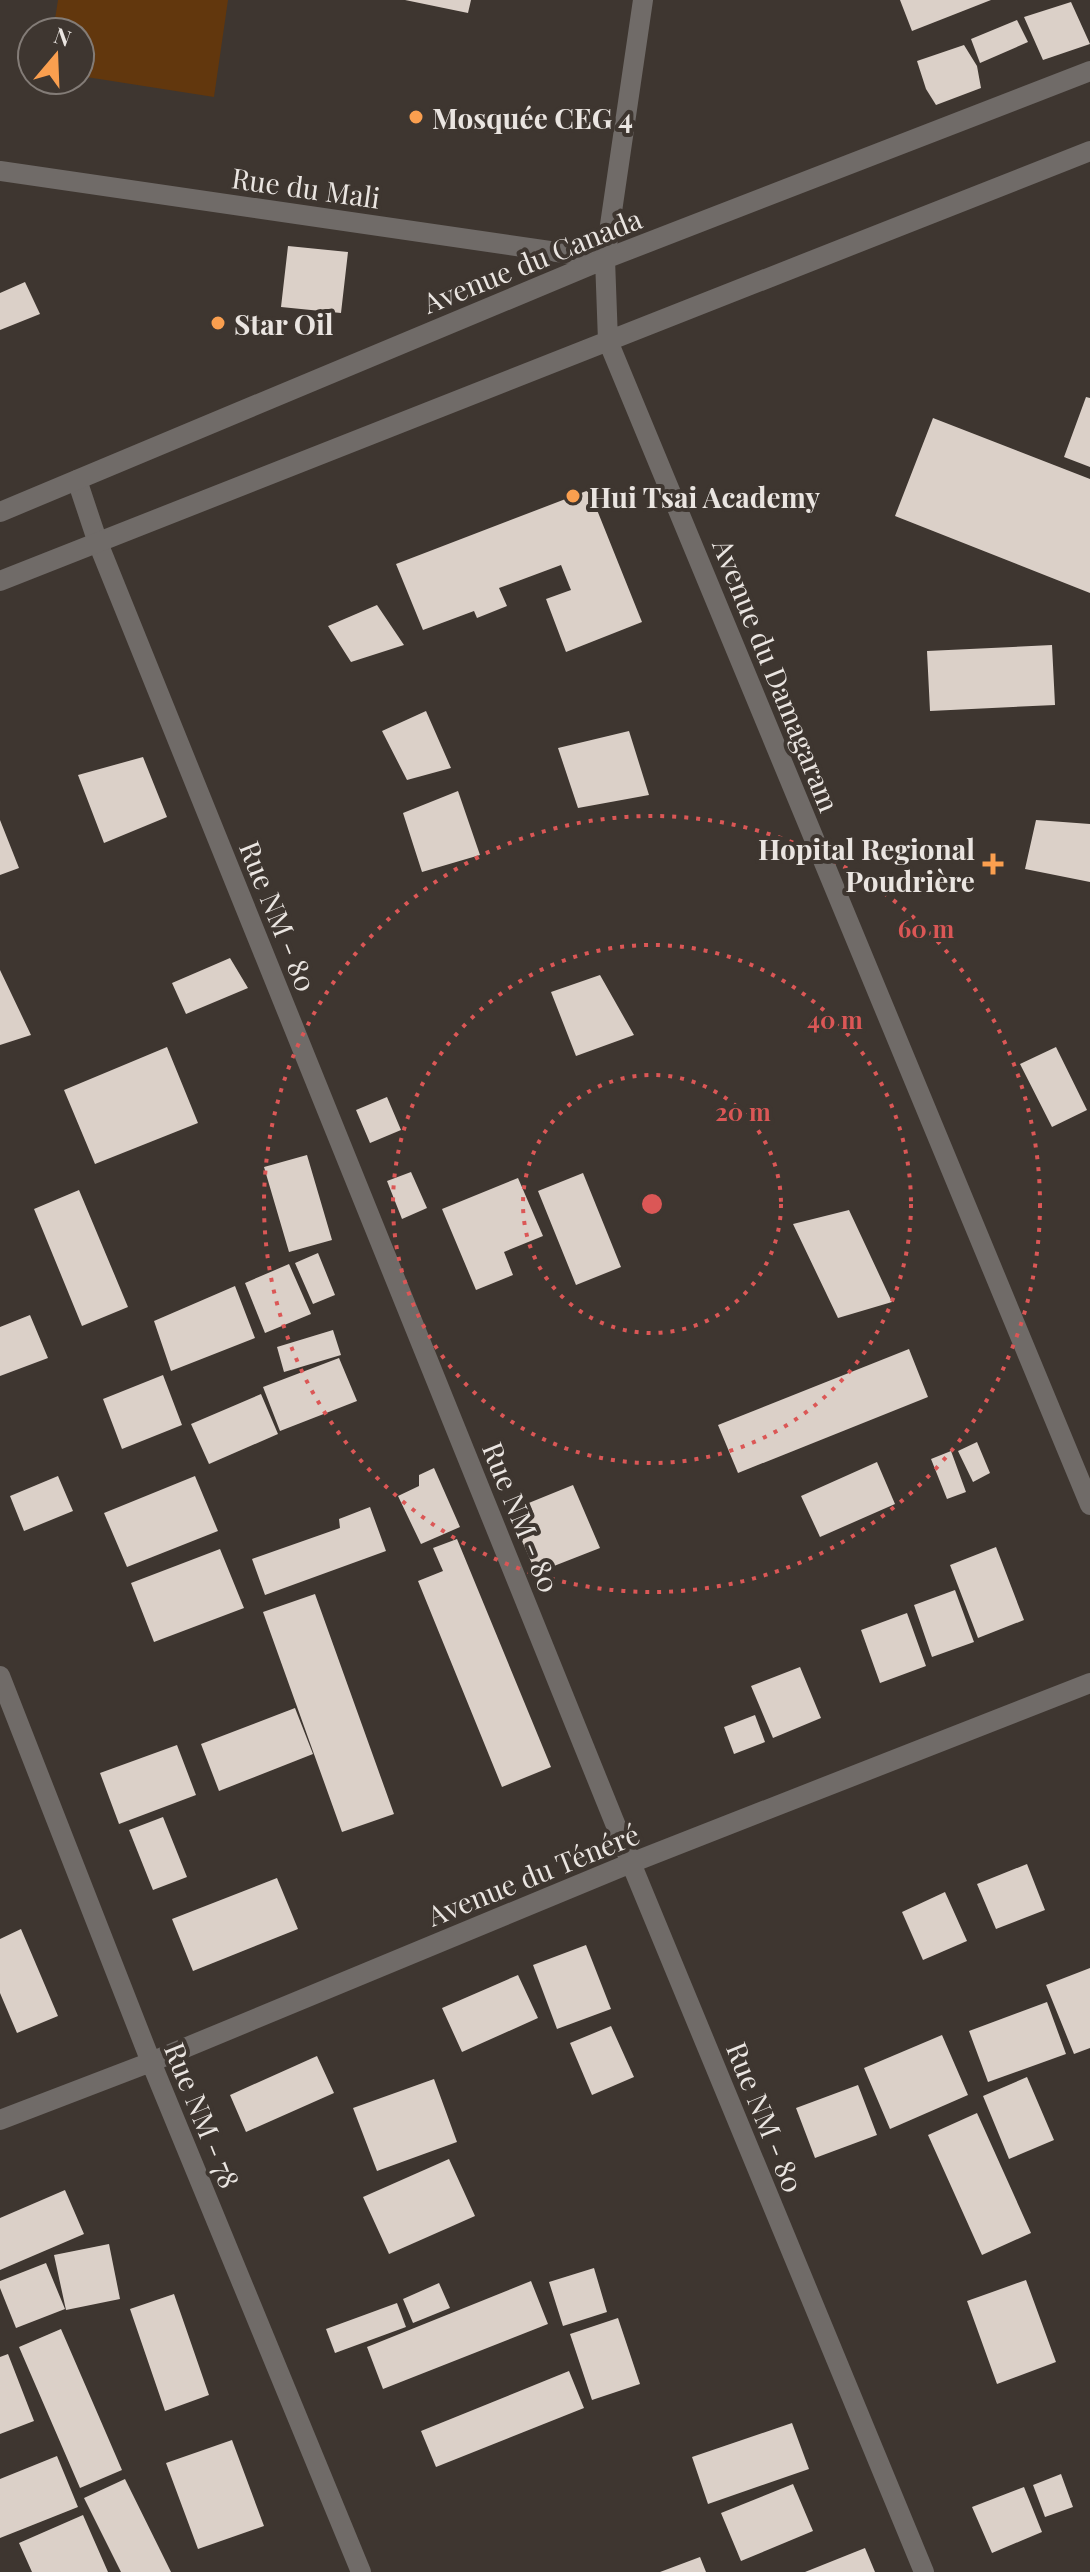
<svg xmlns="http://www.w3.org/2000/svg" width="1090" height="2572" font-family="'Playfair Display',serif">
	<rect width="100%" height="100%" fill="#3e3630"/>
	<!-- green -->
	<path fill="#62370d" d="M58 0H228L214 97 80 76V32H53Z"/>
	<!-- building -->
	<path fill="#dbd0c8" d="M405 0H471L468 13Z
		M900 0H991L912 31Z
		M1071 2 1090 44 1043 60 1024 17Z
		M1017 20 1028 42 980 63 971 39Z
		M964 45 977 66 981 88 936 105 926 89 917 61Z
		M288 246 348 252 341 313 281 307Z
		M25 282 40 314 0 330V293Z
		M1086 397 1090 398V467L1064 457Z
		M933 418 1090 479V593L895 516Z
		M589 490 642 622 566 652 546 599 571 590 561 565 499 588 507 606 477 618 474 611 423 630 396 564Z
		M377 605 404 645 351 662 328 626Z
		M1052 645 1055 705 930 711 927 651Z
		M426 711 451 768 407 780 382 731Z
		M629 731 649 795 578 808 558 748Z
		M143 757 167 817 104 843 78 775Z
		M458 791 480 855 422 872 403 813Z
		M0 820 19 868 0 875Z
		M1036 820 1090 824V882L1025 869Z
		M230 958 248 988 186 1014 172 983Z
		M0 970 31 1035 0 1045Z
		M600 975 634 1035 576 1056 551 992Z
		M167 1047 198 1123 95 1164 64 1090Z
		M1056 1047 1087 1110 1052 1127 1020 1064Z
		M387 1097 401 1130 370 1143 356 1110Z
		M307 1155 332 1240 289 1252 264 1167Z
		M411 1172 427 1208 402 1219 387 1181Z
		M583 1173 621 1267 576 1285 538 1191Z
		M518 1178 543 1236 504 1252 513 1275 476 1290 442 1209Z
		M79 1190 128 1307 82 1326 34 1209Z
		M849 1210 892 1302 838 1318 793 1224Z
		M318 1253 335 1295 313 1304 295 1263Z
		M289 1264 311 1314 265 1333 245 1283Z
		M235 1286 255 1338 171 1371 154 1321Z
		M30 1315 48 1358 0 1376V1327Z
		M333 1330 341 1355 284 1372 277 1347Z
		M909 1349 928 1397 738 1473 718 1425Z
		M339 1358 357 1401 280 1431 263 1387Z
		M163 1375 182 1425 122 1449 103 1399Z
		M261 1394 278 1434 209 1464 191 1424Z
		M977 1442 990 1473 973 1482 958 1451Z
		M951 1451 966 1492 947 1499 931 1459Z
		M877 1462 895 1504 820 1537 801 1496Z
		M434 1468 460 1527 421 1544 398 1496 419 1486V1475Z
		M58 1476 73 1511 24 1531 10 1496Z
		M195 1476 218 1531 127 1567 104 1513Z
		M573 1485 600 1548 536 1573 509 1511Z
		M370 1507 386 1551 265 1595 252 1559 340 1528 339 1519Z
		M457 1539 551 1767 502 1787 418 1581 443 1571 433 1548Z
		M996 1547 1024 1620 978 1638 950 1565Z
		M220 1549 244 1608 154 1642 131 1583Z
		M955 1590 974 1642 932 1657 914 1605Z
		M315 1594 394 1814 342 1832 263 1612Z
		M907 1613 926 1666 880 1683 861 1630Z
		M800 1667 821 1718 773 1738 751 1686Z
		M295 1708 313 1754 219 1791 201 1744Z
		M755 1715 765 1742 734 1754 724 1727Z
		M177 1745 196 1795 119 1824 100 1773Z
		M163 1817 187 1877 153 1890 129 1830Z
		M1027 1864 1045 1910 996 1929 977 1884Z
		M277 1878 298 1929 193 1971 172 1919Z
		M945 1892 967 1941 923 1960 902 1912Z
		M21 1929 58 2016 17 2033 0 1993V1939Z
		M586 1945 611 2009 557 2029 533 1965Z
		M1090 1968V2048L1074 2054 1046 1985Z
		M518 1975 538 2018 462 2052 442 2008Z
		M1047 2002 1066 2054 988 2082 969 2031Z
		M611 2026 634 2077 592 2095 570 2043Z
		M942 2035 968 2095 890 2129 864 2068Z
		M317 2056 334 2093 246 2132 230 2095Z
		M1027 2077 1054 2140 1009 2159 983 2096Z
		M434 2079 457 2142 377 2171 353 2108Z
		M858 2085 877 2135 815 2158 796 2108Z
		M977 2113 1031 2233 982 2255 928 2135Z
		M449 2159 475 2216 389 2254 363 2197Z
		M65 2190 84 2234 0 2270V2218Z
		M109 2244 120 2299 66 2310 54 2255Z
		M46 2263 65 2309 16 2328 0 2288V2281Z
		M594 2268 607 2312 563 2326 549 2282Z
		M1026 2280 1056 2362 997 2384 967 2301Z
		M531 2281 548 2324 383 2389 367 2347Z
		M439 2283 450 2308 413 2323 403 2299Z
		M174 2294 209 2395 165 2411 130 2309Z
		M397 2303 406 2327 335 2353 326 2329Z
		M618 2318 640 2384 592 2400 570 2334Z
		M61 2329 122 2470 80 2488 19 2347Z
		M8 2354 34 2421 0 2434V2357Z
		M569 2371 584 2408 436 2467 421 2431Z
		M792 2423 809 2469 708 2504 692 2457Z
		M232 2440 264 2526 198 2549 166 2463Z
		M57 2456 78 2507 0 2538V2479Z
		M1061 2474 1073 2507 1045 2517 1033 2485Z
		M125 2479 171 2572H121L84 2498Z
		M793 2484 813 2531 741 2561 721 2513Z
		M1024 2487 1042 2532 992 2553 972 2507Z
		M83 2515 108 2572H32L19 2543Z
		M865 2548 875 2572H805Z
		M700 2557 706 2572H660Z"/>
	<g fill="none" stroke-linecap="round" stroke-linejoin="round">
		<!-- minor -->
		<path stroke="#706b68" stroke-width="20" d="M0 171 605 259 643 0
			M77 480 98 543 631 1863 924 2572
			M0 1676 151 2062 361 2572
			M0 2120 151 2062 631 1863 1090 1683"/>
		<!-- tertiary -->
		<path stroke="#706b68" stroke-width="20" d="M605 259 608 341 1090 1505
			M0 512 605 259 1090 71
			M0 581 1090 151"/>
	</g>
	<!-- distance rings -->
	<g fill="none" stroke="#db5756" stroke-width="4" stroke-dasharray="4 8">
		<circle cx="652" cy="1204" r="129"/>
		<circle cx="652" cy="1204" r="259"/>
		<circle cx="652" cy="1204" r="388"/>
	</g>
	<!-- markers -->
	<g fill="#fa9f4f" stroke="#3e3630" stroke-width="3">
		<circle cx="416" cy="117" r="8"/>
		<circle cx="218" cy="323" r="8"/>
		<circle cx="573" cy="496" r="8"/>
		<path d="M989 852h8v8h8v8h-8v8h-8v-8h-8v-8h8z"/>
	</g>
	<g text-anchor="middle" dominant-baseline="central" stroke-width="8" stroke-linejoin="round" paint-order="stroke">
		<!-- poi labels -->
		<g font-size="28" font-weight="bold" fill="#eae5e1" stroke="#3e3630" text-anchor="start">
			<text x="432" y="117">Mosquée CEG 4</text>
			<text x="234" y="323">Star Oil</text>
			<text x="589" y="496">Hui Tsai Academy</text>
			<text x="975" y="848" text-anchor="end">Hopital Regional<tspan x="975" dy="32">Poudrière</tspan></text>
		</g>
		<!-- street labels -->
		<g font-size="28" fill="#eae5e1" stroke="#3e3630">
			<text transform="translate(306 187) rotate(8)">Rue du Mali</text>
			<text transform="translate(532 260) rotate(-22)">Avenue du Canada</text>
			<text transform="translate(777 675) rotate(68)">Avenue du Damagaram</text>
			<text transform="translate(279 916) rotate(68)">Rue NM - 80</text>
			<text transform="translate(522 1517) rotate(68)">Rue NM - 80</text>
			<text transform="translate(533 1874) rotate(-22)">Avenue du Ténéré</text>
			<text transform="translate(203 2115) rotate(68)">Rue NM - 78</text>
			<text transform="translate(766 2117) rotate(68)">Rue NM - 80</text>
		</g>
	</g>
	<circle cx="652" cy="1204" r="12" fill="#db5756" stroke="#3e3630" stroke-width="4"/>
	<g font-size="24" text-anchor="middle" font-weight="bold" fill="#db5756" stroke="#3e3630" stroke-width="8" stroke-linejoin="round" paint-order="stroke">
		<text x="926" y="938">60 m</text>
		<text x="835" y="1029">40 m</text>
		<text x="743" y="1121">20 m</text>
	</g>
	<!-- north arrow -->
	<g transform="translate(56 56) rotate(19)"><circle r="38" fill="#3e3630" stroke="#837c77" stroke-width="2"/>
	<path d="M0-6L14 30L0 20L-14 30Z" fill="#fa9f4f"/>
	<text y="-12" font-size="22" font-weight="bold" text-anchor="middle" fill="#eae5e1">N</text>
	</g>
</svg>
